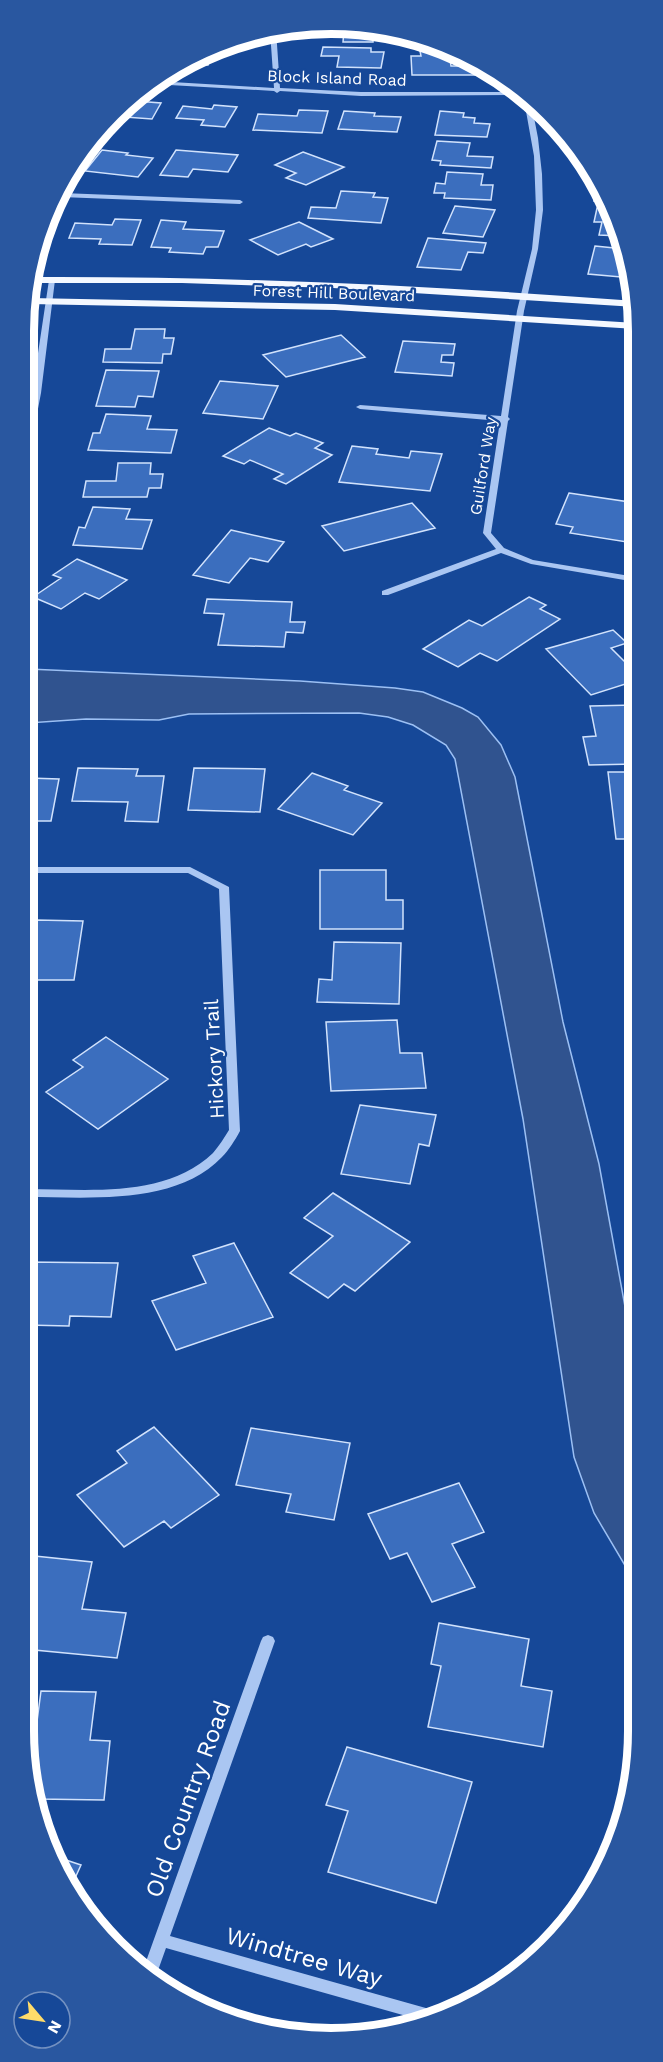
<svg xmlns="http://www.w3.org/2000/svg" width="663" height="2062" font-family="'Work Sans',sans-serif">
	<rect width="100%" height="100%" fill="#164898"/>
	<!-- water -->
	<path fill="#30538f" stroke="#9cc0f4" stroke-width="1.5" d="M28 669 300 681 395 688 423 692 462 708 478 717 501 745 515 777 563 1022 599 1164 634 1356 633 1579 594 1513 574 1457 523 1119 455 759 446 745 413 725 388 717 359 713 189 714 159 720 86 719 28 723Z"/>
	<!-- building -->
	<path fill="#3b6ebe" stroke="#d1e2fc" stroke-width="1.5" d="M344 30H381V37H373V42H343Z
		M323 47 371 48V52H384L381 68 337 67 339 56H321Z
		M420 51 449 52 451 66H475L477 75H412L411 56H421Z
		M209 56 208 65H186Z
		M135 101 161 103 152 119 125 117 123 121 116 120Z
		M214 105 237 107 225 127 201 125 204 120 176 118 183 106 212 109Z
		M299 110 328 111 322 133 253 130 258 114 297 116Z
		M344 111 375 113 374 116 401 117 397 132 338 129Z
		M440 111 464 113 463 117 475 118 474 123 490 124 487 137 435 135Z
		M437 141 470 143 467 156 493 157 491 168 440 165 441 161 432 160Z
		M102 150 128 153 126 155 153 158 138 177 85 171Z
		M176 150 238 155 228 172 193 169 188 177 160 175Z
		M303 152 344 167 306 185 286 178 296 173 275 165Z
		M447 172 483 174 481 185H493L491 200 444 198 445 193H434L436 183 445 184Z
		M341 191 375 193 373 197 388 198 381 223 308 218 311 207 336 208Z
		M596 191H604L609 202 594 201Z
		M455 206 495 210 483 237 443 233Z
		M597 208 611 209 620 236 599 235 602 222H594Z
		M52 219H58L49 237H44Z
		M115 219 141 220 132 245 99 244 101 239 69 238 75 223 112 225Z
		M161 220 186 222 183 229 224 231 218 247H206L203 254 169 252 171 248 151 247Z
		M299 222 333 239 311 247 306 244 278 255 250 240Z
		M428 238 486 243 483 253 468 252 461 270 417 267Z
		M595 246 624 249 632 278 588 274Z
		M135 329H165L164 338H174L171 354H163L162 363 103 362 105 349H131Z
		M341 335 365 357 286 377 263 355Z
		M403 341 455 344 453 355H442L441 362 454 363 452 376 395 372Z
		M106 370 159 371 153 397 138 396 135 407 96 406Z
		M220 381 278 386 263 419 203 413Z
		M106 414 151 416 147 429 177 430 171 453 88 450 93 433H100Z
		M269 428 290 436 296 433 323 443 315 448 332 455 286 484 274 479 283 474 250 460 244 464 223 456Z
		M352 446 378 449 376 454 409 458 411 451 442 454 430 491 339 482Z
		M118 463H151L150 474H163L161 488H149L147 497H83L86 481H116Z
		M569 493 636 503V536L630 535 627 542 570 533 573 527 556 524Z
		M412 503 435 528 344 551 322 526Z
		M93 507 130 509 126 519 152 520 142 549 73 545 79 527 85 528Z
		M231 530 284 542 268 562 250 558 229 583 193 575Z
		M77 559 127 580 99 599 85 593 61 609 33 597 61 578 53 575Z
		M529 597 546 605 540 609 560 619 497 661 480 653 458 667 423 649 469 620 482 626Z
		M207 599 292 602 290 622H305L303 633 286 632 284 647 218 645 224 614 204 613Z
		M613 630 627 643 611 648 627 664 636 662 635 681 591 695 546 649Z
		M635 705V764L589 765 583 737 596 736 590 706Z
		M78 768 138 769 136 776H164L158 822 125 821 128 802 72 801Z
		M194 768 265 769 260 812 188 810Z
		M608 772H635V839H616Z
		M312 773 348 786 344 790 382 803 353 835 278 809Z
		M28 778 59 779 51 821H28Z
		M628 849H635V898Z
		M320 870H386V900H403V929H320Z
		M36 920 83 921 74 980H27V946H32Z
		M334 942 401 943 399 1004 317 1002 319 979 332 980Z
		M397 1020 400 1053H422L426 1088 331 1091 326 1022Z
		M106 1037 168 1079 98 1129 46 1092 83 1067 73 1060Z
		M360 1105 436 1115 429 1146 419 1144 410 1184 341 1174Z
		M333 1193 410 1242 355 1291 344 1284 328 1298 290 1273 333 1236 304 1218Z
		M234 1243 273 1317 176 1350 152 1301 206 1283 193 1256Z
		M26 1262 118 1263 111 1317 70 1316 69 1326 26 1325Z
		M154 1427 219 1495 171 1528 164 1521 124 1547 77 1495 127 1463 117 1451Z
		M251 1428 350 1443 334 1520 286 1512 291 1494 236 1485Z
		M459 1483 484 1532 452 1544 475 1587 432 1602 407 1553 390 1559 368 1514Z
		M25 1555 92 1562 82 1609 126 1613 117 1658 24 1649Z
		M439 1623 529 1639 521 1686 552 1691 543 1747 428 1727 441 1666 431 1664Z
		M41 1691 96 1692 90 1740 110 1741 104 1800 38 1799 27 1743 34 1744Z
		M347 1747 472 1782 436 1903 328 1872 348 1811 326 1805Z
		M51 1855 81 1865 71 1887Z"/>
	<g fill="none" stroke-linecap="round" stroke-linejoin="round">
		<!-- minor -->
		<path fill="#aac6f2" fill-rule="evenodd" d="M276 30 280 88 361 92H518L522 95 361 96 280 91 277 93 274 91 152 84 155 81 274 88 270 31Z
			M526 98 531 102 538 138 542 174 543 210 538 249 524 311 508 417 510 419 508 421 491 533 504 548 533 560 636 577V582L531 564 501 553 388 595H382V591L496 549 483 533 500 421 360 409 356 407 360 405 501 416 517 311 532 249 536 210 534 156 524 100Z
			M62 193 240 200 243 202 240 204 61 197Z
			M52 278 55 280 41 393 33 435 29 437V413L49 280Z
			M28 867H190L229 887 240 1131C235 1140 229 1150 222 1157 176 1206 87 1197 26 1197V1189C87 1189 165 1199 213 1153 219 1146 224 1138 229 1130L219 889 188 873H28Z
			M268 1635 273 1637 275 1641 170 1936 440 2012 441 2014 424 2021 166 1948 156 1976 144 1967 261 1641 263 1637Z"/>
		<!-- major -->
		<path fill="#f4f8ff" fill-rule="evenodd" d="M30 277C233 276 434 286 636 301V307L333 288 182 283H30Z
			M30 298 335 304 636 323V329L335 310 30 304Z"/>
	</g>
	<g text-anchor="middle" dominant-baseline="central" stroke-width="4.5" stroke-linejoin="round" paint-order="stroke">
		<!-- far-street labels -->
		<g font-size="16" fill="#fff" stroke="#164898">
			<text transform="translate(337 78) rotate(2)">Block Island Road</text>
			<text transform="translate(334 293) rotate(2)">Forest Hill Boulevard</text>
			<text transform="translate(483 466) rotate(-81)">Guilford Way</text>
		</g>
		<!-- street labels -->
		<g font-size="20" fill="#fff" stroke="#164898">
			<text transform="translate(214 1059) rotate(-93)">Hickory Trail</text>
		</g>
		<!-- near-street labels -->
		<g font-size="24" fill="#fff" stroke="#164898">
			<text transform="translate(188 1799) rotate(-70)">Old Country Road</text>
			<text transform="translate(304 1957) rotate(16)">Windtree Way</text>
		</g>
	</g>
	<!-- crop -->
	<path d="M0 0H663V2062H0ZM331 34H331A297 297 0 0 1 628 331V1731A297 297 0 0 1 331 2028H331A297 297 0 0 1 34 1731V331A297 297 0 0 1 331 34Z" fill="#2957a0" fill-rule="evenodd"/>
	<path fill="none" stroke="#fff" stroke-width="8" d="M331 34H331A297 297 0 0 1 628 331V1731A297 297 0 0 1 331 2028H331A297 297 0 0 1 34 1731V331A297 297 0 0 1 331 34Z"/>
	<!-- north arrow -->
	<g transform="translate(42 2020) rotate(119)"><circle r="28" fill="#164898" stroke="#7391c1" stroke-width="1.5"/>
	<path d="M0-4.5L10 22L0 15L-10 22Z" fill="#ffdc6a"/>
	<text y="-9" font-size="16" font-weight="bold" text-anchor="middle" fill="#ffffff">N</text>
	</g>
</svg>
